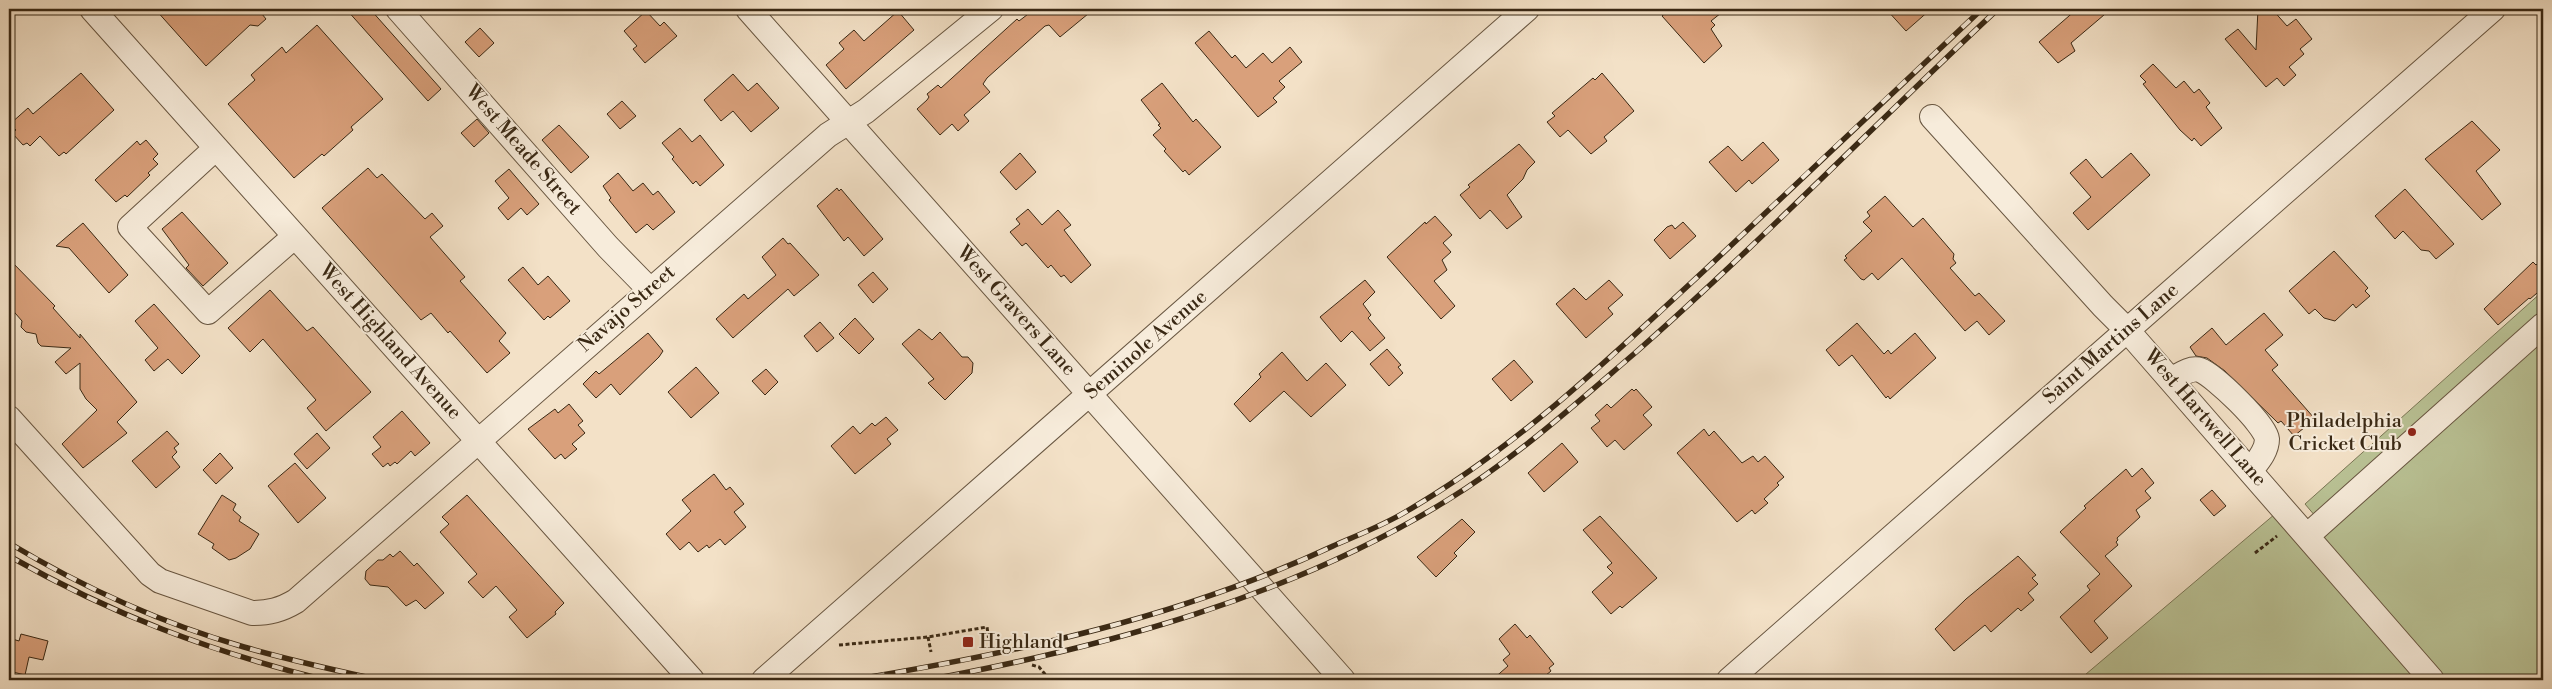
<svg xmlns="http://www.w3.org/2000/svg" width="2552" height="689" font-family="'Libre Bodoni',serif">
	<rect width="100%" height="100%" fill="#f3e1c7"/>
	<filter id="stains"><feTurbulence type="fractalNoise" baseFrequency=".004" numOctaves="4"/><feColorMatrix values="0 0 0 0 .2 0 0 0 0 .09 0 0 0 0 .02 0 0 0 .5 -.17"/></filter>
	<radialGradient id="worn" r=".72"><stop offset=".6" stop-color="#630" stop-opacity="0"/><stop offset="1" stop-color="#630" stop-opacity=".3"/></radialGradient>
	<!-- green -->
	<path fill="#bac396" stroke="#7a7655" d="M2543 291V680H2079L2275 514 2303 551 2327 530 2305 504Z"/>
	<!-- building -->
	<path fill="#d9a07b" stroke="#392814" d="M155 9H258L266 19 258 26 250 25 206 66Z
		M346 9H370L441 89 428 101Z
		M1030 9H1094L1060 37 1049 25 1045 26 987 78 983 84 990 92 964 115 969 121 958 131 952 124 940 135 917 109 927 100 929 97 927 94 938 85 941 88 1017 19 1019 21 1032 11Z
		M1670 9H1726L1711 21 1715 25 1711 29 1722 46 1704 63 1662 16Z
		M1886 9H1931L1906 31Z
		M2077 9H2111L2071 43 2075 51 2058 63 2039 42Z
		M2258 9H2272L2287 26 2296 19 2312 39 2300 49 2304 54 2289 67 2296 75 2284 86 2277 78 2266 87 2225 39 2238 29 2256 50Z
		M646 11 660 26 664 22 677 36 645 63 633 49 637 46 624 31Z
		M898 11 914 30 846 89 826 65 844 49 839 43 854 30 864 41Z
		M317 25 383 99 351 127 353 130 324 156 322 154 294 178 228 104 255 80 251 75 282 47 286 53Z
		M480 28 494 43 479 57 465 42Z
		M1209 31 1232 58 1235 55 1246 68 1263 53 1272 63 1290 47 1302 62 1279 81 1285 87 1273 98 1277 102 1258 117 1195 43Z
		M2153 64 2176 88 2184 81 2194 93 2199 89 2210 103 2206 107 2222 128 2201 146 2194 138 2192 141 2180 130 2143 84 2146 82 2140 76Z
		M81 73 114 110 66 154 64 152 59 156 40 136 30 146 27 143 23 145 12 133 16 130 10 124 28 108 33 114Z
		M1602 73 1634 111 1604 137 1607 141 1591 154 1568 130 1560 137 1547 122 1555 116 1552 113 1593 78 1595 80Z
		M733 74 748 91 757 83 779 108 751 132 733 111 721 121 704 100Z
		M1162 83 1193 122 1196 119 1221 147 1189 175 1185 170 1183 172 1164 151 1166 149 1153 135 1161 128 1158 125 1160 124 1141 100Z
		M622 101 636 116 620 129 607 114Z
		M477 119 489 133 474 147 461 133Z
		M2472 121 2500 150 2476 171 2501 204 2482 220 2425 159Z
		M559 125 589 157 571 173 542 140Z
		M680 128 692 142 700 135 724 165 700 186 696 181 693 184 672 159 674 157 662 143Z
		M146 140 158 154 153 159 158 164 148 173 150 175 127 197 125 195 116 202 95 180 137 141 140 145Z
		M1763 142 1779 160 1752 184 1749 180 1736 192 1709 162 1728 146 1742 161Z
		M1519 144 1535 162 1527 170 1523 179 1507 195 1522 217 1507 229 1490 210 1480 219 1460 195 1470 187 1468 185Z
		M1020 153 1036 172 1016 190 1000 172Z
		M2131 153 2150 175 2088 230 2073 213 2091 197 2070 173 2086 159 2102 178Z
		M368 168 377 178 382 174 425 219 432 213 443 226 430 237 465 277 460 281 506 333 499 341 510 353 487 373 450 331 448 333 431 313 421 320 322 208Z
		M509 169 539 204 527 215 521 208 508 220 498 208 509 198 495 181Z
		M618 173 633 191 643 183 653 195 658 191 675 212 653 230 647 224 636 233 609 200 611 198 603 186Z
		M837 188 839 191 841 189 883 239 864 256 848 237 844 241 817 206Z
		M2405 189 2454 244 2436 259 2429 251 2421 250 2403 231 2395 239 2375 216Z
		M1885 196 1913 227 1923 218 1954 254 1953 259 1956 263 1950 268 1975 296 1979 293 2005 321 1989 335 1977 321 1965 331 1902 258 1878 280 1872 273 1864 280 1861 279 1844 260 1847 258 1845 256 1872 231 1863 222 1870 216 1867 212Z
		M1028 209 1042 225 1058 210 1071 225 1064 230 1091 265 1071 283 1064 275 1061 277 1051 265 1048 268 1026 243 1022 246 1010 232 1020 224 1016 219Z
		M182 212 228 263 203 286 186 268 189 265 162 229Z
		M1435 216 1452 235 1443 243 1451 252 1442 260 1447 270 1434 281 1455 306 1441 319 1387 257 1425 222 1426 224Z
		M1683 222 1696 236 1670 259 1654 240 1667 227 1672 225 1675 229Z
		M83 223 128 275 109 293 69 248 56 246Z
		M783 238 788 244 790 243 819 275 794 296 788 289 733 338 716 319 744 294 748 299 776 275 762 257Z
		M2334 251 2368 288 2365 291 2370 296 2356 308 2353 304 2335 321 2324 318 2315 309 2309 314 2289 291Z
		M9 259 55 306 53 308 80 338V334L137 402 117 422 127 433 83 468 62 444 97 410 86 399 80 389V363L66 374 55 362 71 348 41 346 38 343 36 334 26 332 21 327 22 321 9 306Z
		M2543 259V288L2530 299 2529 298 2498 325 2484 309 2533 262 2536 265Z
		M523 267 538 285 548 276 570 301 550 318 548 316 544 320 508 280Z
		M873 272 888 289 873 303 858 285Z
		M1365 280 1375 292 1363 304 1371 315 1368 318 1385 338 1370 351 1352 331 1341 342 1320 317Z
		M1609 280 1623 295 1608 308 1613 314 1586 338 1556 304 1574 288 1586 300Z
		M270 290 307 331 313 327 371 392 326 431 307 408 316 400 263 339 250 352 228 328Z
		M154 304 200 356 182 374 168 359 154 371 145 360 158 348 135 321Z
		M2264 313 2283 335 2265 350 2278 365 2272 370 2315 419 2294 436 2281 421 2278 423 2225 371 2207 358 2196 356 2190 347 2212 328 2226 345Z
		M855 318 874 339 859 354 839 334Z
		M820 322 834 338 817 352 804 336Z
		M1857 323 1884 354 1888 350 1891 354 1915 333 1936 358 1890 399 1888 396 1886 398 1852 355 1839 366 1826 350Z
		M919 329 932 340 940 332 962 357H968L973 363 972 373 945 400 928 383 934 379 902 344Z
		M648 333 663 351 659 357 620 395 611 384 596 398 583 384 596 371 599 374Z
		M1387 349 1401 365 1398 367 1403 373 1389 386 1370 364Z
		M1282 352 1307 381 1326 363 1346 385 1311 417 1284 391 1250 422 1234 404 1261 377 1259 374Z
		M1514 360 1533 382 1511 401 1492 379Z
		M696 367 719 393 691 418 668 392Z
		M766 369 778 382 765 395 752 381Z
		M1632 389 1634 391 1636 389 1652 407 1643 415 1652 425 1624 450 1615 440 1607 447 1591 428 1600 421 1595 415 1607 404 1611 408Z
		M569 404 583 421 578 425 585 433 572 444 577 449 565 459 561 454 555 459 528 429 555 409 558 413Z
		M402 411 430 443 415 456 411 451 397 464 395 462 390 466 388 463 383 467 372 454 381 447 373 437Z
		M886 417 898 430 887 439 891 444 855 474 831 446 853 426 860 434 872 423 875 426Z
		M1704 429 1709 436 1714 431 1742 463 1753 456 1758 462 1765 456 1784 477 1777 483 1779 485 1764 499 1768 503 1755 514 1752 510 1737 522 1677 453Z
		M167 431 179 444 174 448 177 452 172 457 180 467 156 488 132 461Z
		M317 433 330 448 307 469 294 454Z
		M1562 443 1578 462 1544 492 1528 473Z
		M220 453 233 468 216 484 203 470Z
		M295 463 326 498 298 523 268 486Z
		M2142 468 2154 483 2145 491 2151 498 2136 510 2140 517 2117 538 2118 540 2116 542 2118 545 2105 556 2132 586 2094 621 2108 638 2091 653 2060 617 2090 590 2087 586 2100 574 2060 532 2086 508 2084 506 2126 469 2132 477Z
		M714 474 726 490 730 487 744 504 734 512 746 527 725 545 720 539 709 548 707 545 698 552 689 542 680 550 666 534 691 511 682 500Z
		M2212 490 2226 506 2214 516 2200 500Z
		M222 495 236 504 233 510 241 517 239 521 259 534 250 549 236 558 229 560 212 548 214 544 198 534Z
		M467 495 564 603 555 612 556 614 527 638 509 617 517 610 496 586 483 598 468 582 477 574 440 532 449 524 442 517Z
		M1600 516 1657 578 1622 608 1620 606 1611 614 1592 592 1613 573 1607 567 1612 563 1583 530Z
		M1462 519 1475 532 1454 553 1457 556 1436 577 1417 557Z
		M400 551 414 566 417 563 444 593 425 609 416 600 406 606 388 587 370 585 365 579 366 571 378 560H383L390 554 393 557Z
		M2018 556 2036 575 2032 578 2038 584 2028 593 2034 600 2021 611 2018 608 1991 632 1985 625 1954 651 1935 629 1966 599Z
		M1515 624 1527 638 1530 635 1554 664 1549 668 1551 671 1540 680H1492L1508 666 1503 660 1510 654 1499 639Z
		M21 634 48 641 43 660 29 657 25 675 9 671V638L19 641Z"/>
	<g fill="none" stroke-linecap="round" stroke-linejoin="round">
		<defs>
			<path id="minor" d="M92 9 692 680
				M398 9 608 247 650 290
				M748 9 1343 680
				M1932 117 2103 306 2127 330 2432 680
				M216 148 130 227 208 312 295 236
				M2171 380C2180 375 2190 367 2200 370 2214 375 2266 425 2267 439 2267 451 2258 461 2251 470
				M9 418 150 574 160 581 252 613C269 613 281 610 296 601L828 135 866 111 991 9
				M2307 536 2543 325
				M764 680 1527 9
				M1729 680 2493 9"/>
		</defs>
		<!-- minor casing -->
		<use href="#minor" stroke="#685641" stroke-width="26"/>
		<!-- path -->
		<path stroke="#392814" stroke-width="3" stroke-dasharray="4 2.5" stroke-linecap="butt" d="M2255 553 2277 536
			M928 637 931 652
			M839 645 928 637 987 627 989 641
			M1032 665 1039 667 1050 680"/>
		<!-- minor -->
		<use href="#minor" stroke="#f7ecdb" stroke-width="24"/>
		<defs>
			<path id="rail" d="M9 543C82 587 161 623 244 647 289 660 334 670 380 680
				M9 556C113 615 209 651 325 680
				M852 680C1016 653 1182 617 1333 546 1358 535 1384 525 1407 511 1519 446 1611 357 1706 269 1798 182 1890 95 1982 9
				M927 680C1106 647 1290 597 1446 501 1516 458 1573 406 1635 353 1760 243 1876 123 1998 9"/>
		</defs>
		<!-- rail casing -->
		<use href="#rail" stroke="#392814" stroke-width="5.5"/>
		<!-- rail -->
		<use href="#rail" stroke="#f7ecdb" stroke-width="4" stroke-dasharray="11" stroke-linecap="butt"/>
	</g>
	<!-- markers -->
	<g fill="#8f2418" stroke="#f7ecdb" stroke-width="2">
		<circle cx="2412" cy="432" r="5"/>
		<rect x="962" y="636" width="12" height="12" rx="2.5"/>
	</g>
	<g text-anchor="middle" dominant-baseline="central" stroke-width="4" stroke-linejoin="round" paint-order="stroke">
		<!-- street labels -->
		<g font-size="20" fill="#392814" stroke="#f7ecdb">
			<text transform="translate(523 150) rotate(49)">West Meade Street</text>
			<text transform="translate(627 309) rotate(-41)">Navajo Street</text>
			<text transform="translate(1016 311) rotate(48)">West Gravers Lane</text>
			<text transform="translate(390 342) rotate(48)">West Highland Avenue</text>
			<text transform="translate(2111 344) rotate(-41)">Saint Martins Lane</text>
			<text transform="translate(1146 345) rotate(-41)">Seminole Avenue</text>
			<text transform="translate(2205 418) rotate(49)">West Hartwell Lane</text>
		</g>
		<!-- poi labels -->
		<g font-size="20" fill="#392814" stroke="#f7ecdb" text-anchor="end">
			<text x="2402" y="421">Philadelphia<tspan x="2402" dy="23">Cricket Club</tspan></text>
			<text x="979" y="642" text-anchor="start">Highland</text>
		</g>
	</g>
	<!-- margin -->
	<rect width="2552" height="689" fill="none" stroke="#f3e1c7" stroke-width="30"/>
	<rect x="10" y="10" width="2532" height="669" fill="none" stroke="#392814" stroke-width="2.5"/>
	<rect x="15" y="15" width="2522" height="659" fill="none" stroke="#392814"/>
	<rect width="100%" height="100%" filter="url(#stains)"/>
	<rect width="100%" height="100%" fill="url(#worn)"/>
</svg>
